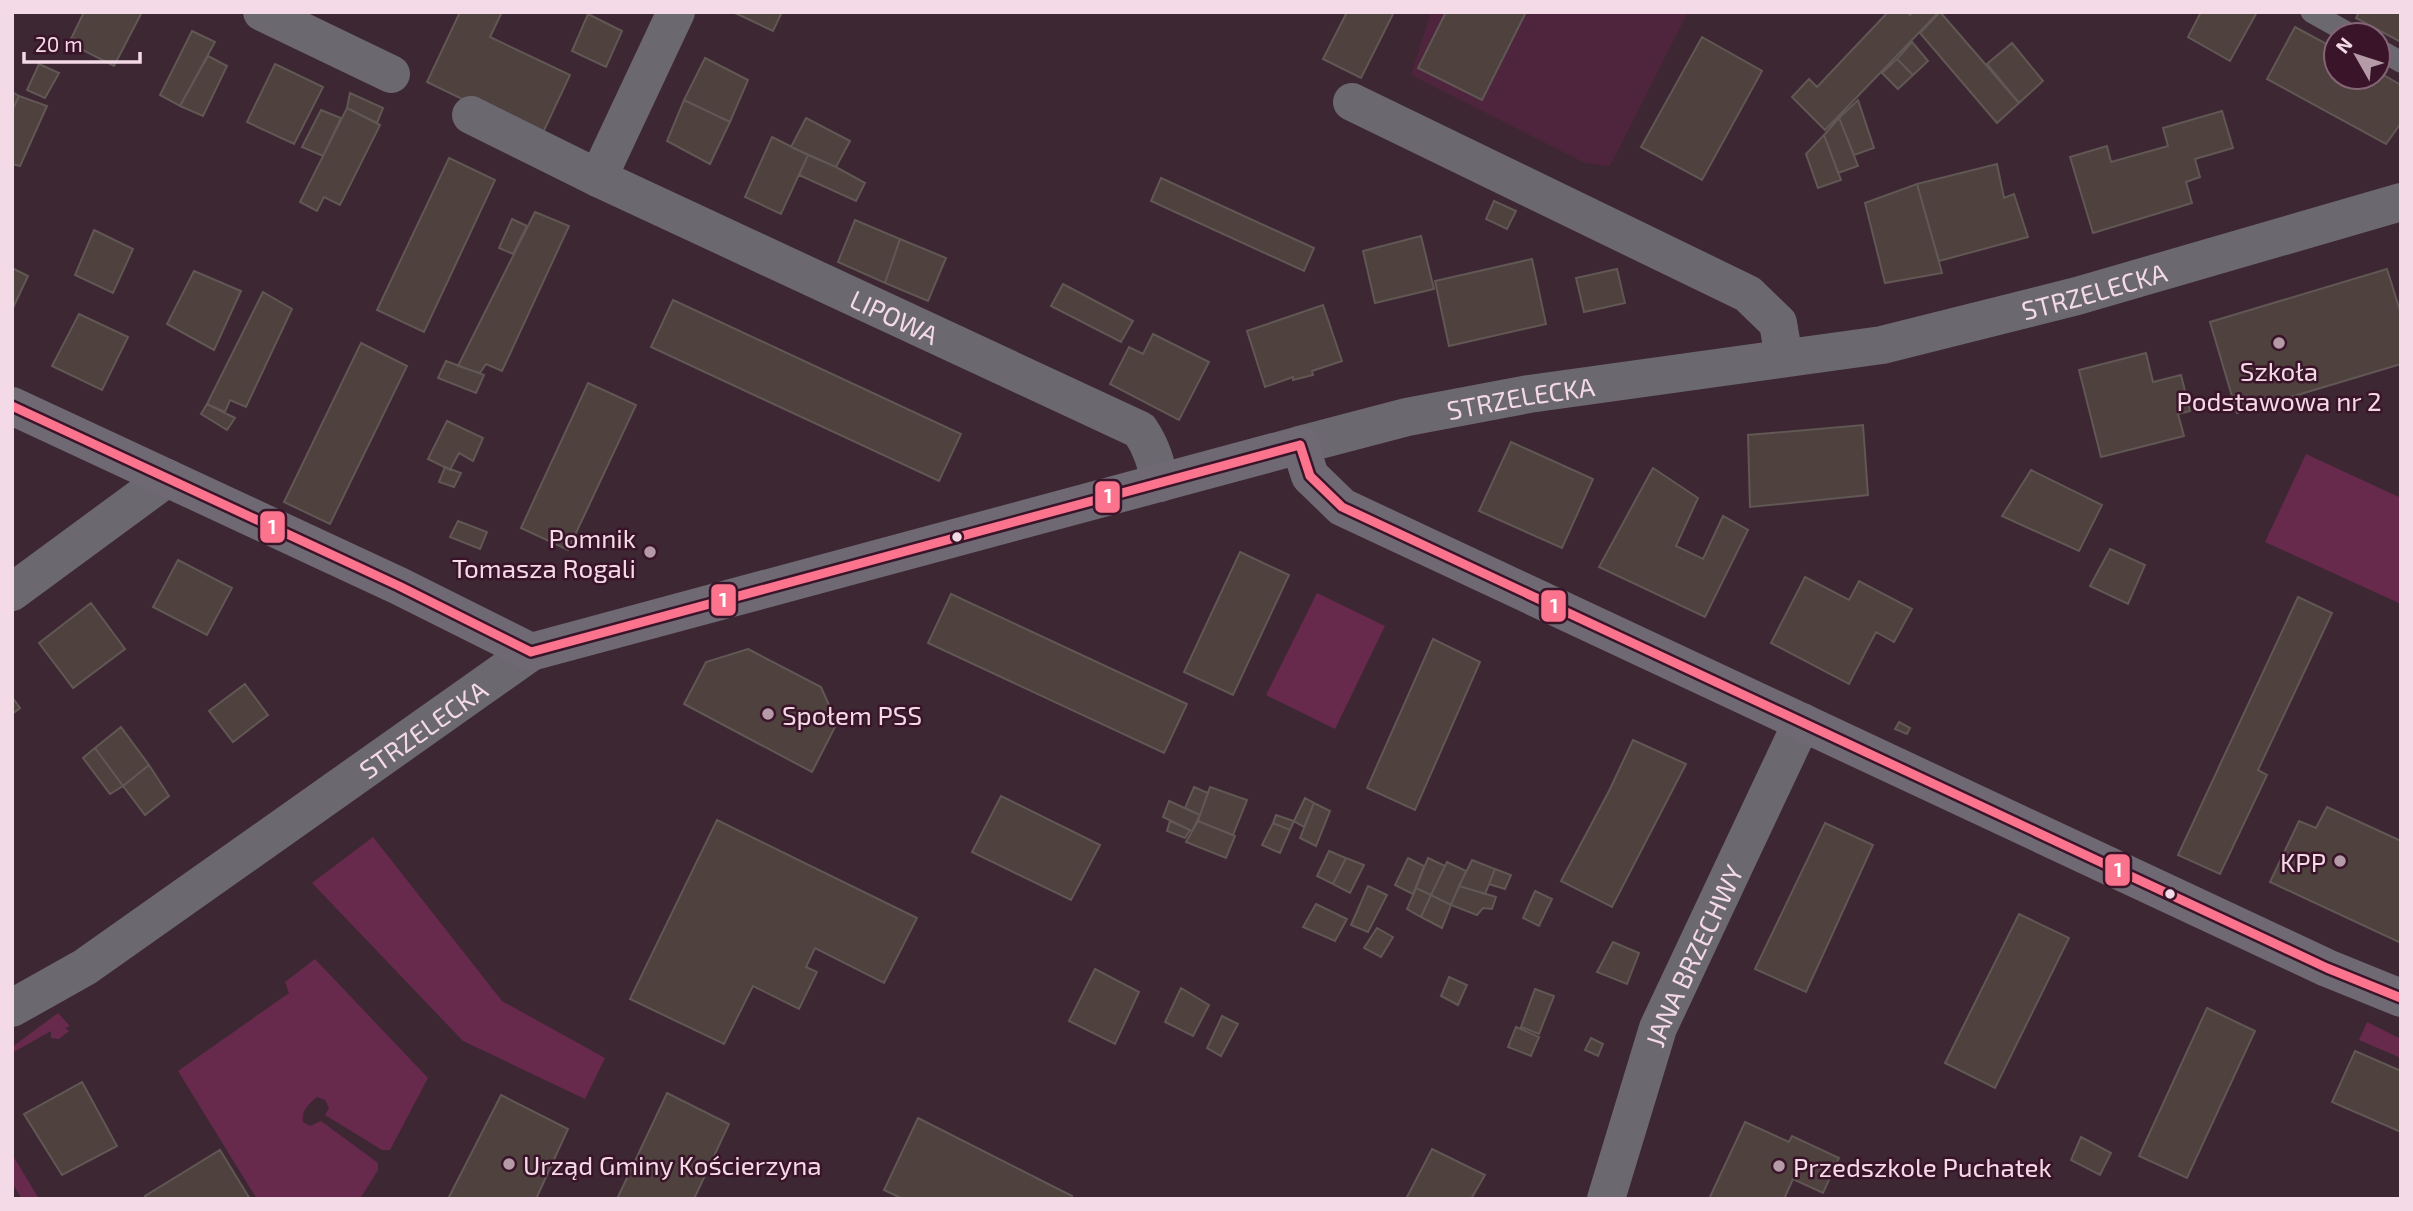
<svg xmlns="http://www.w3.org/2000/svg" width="2413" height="1211" font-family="'Exo 2',sans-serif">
	<rect width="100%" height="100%" fill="#3d2733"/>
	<!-- built -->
	<path fill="#4f253d" d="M1431 12H1688L1610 166 1585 163 1411 75Z"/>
	<!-- green -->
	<path fill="#672a4d" d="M2306 454 2401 498V604L2265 542Z
		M1317 593 1385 626 1335 729 1266 695Z
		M373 837 502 1001 605 1058 585 1099 463 1041 312 883Z
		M315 959 428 1078 390 1150H382L325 1115 329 1108 325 1100 317 1097C309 1104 301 1110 303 1122L310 1126 321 1121 378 1163V1170L360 1199H257L178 1071 289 993 285 982Z
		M58 1013 70 1026 65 1028 69 1031 59 1039 51 1038V1031L12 1053V1047Z
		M2367 1022 2401 1039V1058L2359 1040Z
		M12 1154 39 1199H22L12 1183Z"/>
	<!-- building -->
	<path fill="#4e413e" stroke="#615754" stroke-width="2" d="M84 12H142L114 66 69 43Z
		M460 12H502L490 37 570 75 541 137 427 82Z
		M733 12H782L773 31Z
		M1347 12H1394L1361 78 1323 59Z
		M1446 12H1526L1482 100 1418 68Z
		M1888 12H1907L1910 15 1913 12H1939L1825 130 1792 97 1809 79 1817 87Z
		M1940 12 2019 103 1997 123 1920 33Z
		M2201 12H2257L2230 61 2188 37Z
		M2359 12H2401V42L2356 18Z
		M588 14 622 31 606 67 572 51Z
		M2295 27 2336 49V77H2378V72L2401 85V123L2386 144 2267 79Z
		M192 31 215 42 180 106 160 95Z
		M1702 37 1762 71 1702 180 1641 147Z
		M1912 42 1928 61 1913 75 1897 59Z
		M2012 43 2043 81 2019 103 1987 64Z
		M208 56 227 66 203 116 180 106Z
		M705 58 748 80 730 122 684 100Z
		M1897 59 1913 75 1898 89 1882 73Z
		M39 64 59 73 45 98 27 90Z
		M275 64 323 87 294 144 247 122Z
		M12 92 19 96 12 111Z
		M350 93 383 108 377 123 347 108Z
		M19 96 47 106 20 166 12 164V111Z
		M684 100 730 122 710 164 667 141Z
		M1858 100 1874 148 1854 155 1839 118Z
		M347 108 380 125 340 205 324 197 317 211 300 202Z
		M321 110 341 118 323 156 302 147Z
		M2222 111 2233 148 2195 159 2200 177 2186 182 2192 203 2093 233 2070 157 2107 146 2111 162 2168 146 2163 128Z
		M806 118 850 141 836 167 791 147Z
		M1839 118 1858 166 1838 173 1824 135Z
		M1824 135 1841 180 1818 188 1806 154Z
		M772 137 808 155 781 214 745 197Z
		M808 155 836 167 865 183 856 201 799 175Z
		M449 158 495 180 424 332 377 310Z
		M1997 164 2004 198 2014 194 2028 237 1939 261 1917 184Z
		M1161 178 1314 248 1304 271 1151 201Z
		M1917 184 1942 273 1885 283 1865 203Z
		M1494 201 1516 211 1507 229 1486 219Z
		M535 212 569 226 502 371 486 364 480 373 458 366Z
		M512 219 527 226 513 254 499 248Z
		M855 220 900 239 885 283 838 262Z
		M94 230 133 249 113 293 75 275Z
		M1421 236 1434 289 1375 303 1363 251Z
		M900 239 946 258 928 301 885 283Z
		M1532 259 1546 324 1449 346 1435 281Z
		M12 268 28 276 12 310Z
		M1617 269 1625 303 1584 312 1576 278Z
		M2387 269 2401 314V364L2237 413 2210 322Z
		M194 271 241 291 214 350 167 324Z
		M1063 284 1133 321 1121 342 1051 306Z
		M263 292 292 309 246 407 230 400 225 412 207 404Z
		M673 300 961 434 939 481 651 347Z
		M1323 305 1342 361 1312 371 1313 375 1293 380V377L1265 387 1247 331Z
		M79 314 128 337 102 390 52 366Z
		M1153 334 1209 362 1179 420 1110 384 1129 347 1143 354Z
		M361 343 407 366 330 524 284 502Z
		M2146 353 2153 382 2181 375 2190 411 2178 414 2184 436 2101 457 2079 370Z
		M446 361 484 375 476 393 438 378Z
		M588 383 636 405 568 550 521 528Z
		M207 404 235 418 227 430 201 414Z
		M447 421 483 438 473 461 459 453 450 470 428 459Z
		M1863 425 1868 495 1750 507 1748 435Z
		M1511 442 1593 479 1562 548 1479 511Z
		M445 467 461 473 454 487 439 482Z
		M1653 468 1698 498 1676 546 1703 559 1723 516 1748 530 1705 617 1599 567Z
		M2031 470 2102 505 2079 551 2002 516Z
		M458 521 487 532 480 549 450 537Z
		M2110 549 2145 565 2128 604 2090 586Z
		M1240 552 1289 575 1233 695 1184 672Z
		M178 560 232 588 207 635 153 607Z
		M1805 577 1849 600 1859 581 1912 609 1894 642 1876 632 1849 684 1771 643Z
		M951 594 1187 704 1164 753 928 643Z
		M2298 597 2332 613 2258 770 2267 775 2220 874 2178 855Z
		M91 603 125 649 73 688 39 643Z
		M1433 639 1480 662 1415 810 1367 788Z
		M748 649 821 687 837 723 812 772 684 704 706 662Z
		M245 684 268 715 233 742 209 711Z
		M12 697 20 708 12 714Z
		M1899 722 1910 728 1907 734 1895 729Z
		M121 727 149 765 123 786 95 748Z
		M1633 740 1686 764 1612 907 1561 881 1609 791Z
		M95 748 123 786 110 794 83 758Z
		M149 765 169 796 145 815 123 786Z
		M1194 787 1208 793 1200 815 1185 808Z
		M1210 787 1247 800 1233 835 1198 821Z
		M1001 796 1100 845 1071 900 972 852Z
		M1305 798 1314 803 1304 827 1294 821Z
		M1169 801 1200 815 1192 831 1163 817Z
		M1314 803 1330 811 1316 846 1300 838Z
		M2327 807 2401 841V943L2270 882 2299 821 2316 828Z
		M1276 815 1294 821 1290 830 1273 823Z
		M717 820 917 918 884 983 815 948 806 967 817 972 799 1009 753 986 724 1044 630 999Z
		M1170 821 1190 830 1185 838 1167 831Z
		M1198 821 1235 836 1226 858 1186 842Z
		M1273 823 1290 830 1280 853 1262 845Z
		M1825 823 1873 845 1806 992 1755 969Z
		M1329 851 1346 858 1333 884 1317 876Z
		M1346 858 1364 865 1350 893 1333 884Z
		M1408 858 1424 866 1413 894 1395 885Z
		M1428 858 1445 866 1431 895 1416 888Z
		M1472 860 1495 869 1485 894 1459 886Z
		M1447 862 1466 871 1451 905 1431 895Z
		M1495 869 1511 875 1505 889 1489 884Z
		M1368 886 1387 895 1368 932 1351 925Z
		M1459 886 1496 897 1492 909 1483 908 1477 915 1451 905Z
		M1416 888 1431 895 1421 917 1407 909Z
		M1535 891 1552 899 1539 926 1523 918Z
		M1431 895 1451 905 1442 928 1421 917Z
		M1316 904 1347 919 1335 941 1303 927Z
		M2019 914 2069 938 1995 1088 1945 1063Z
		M1377 928 1393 937 1381 957 1364 948Z
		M1613 942 1639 953 1627 984 1597 972Z
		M1095 969 1139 992 1115 1044 1069 1021Z
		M1449 977 1467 985 1458 1005 1441 996Z
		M1181 988 1209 1005 1193 1036 1165 1022Z
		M1535 989 1554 996 1539 1034 1521 1027Z
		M2207 1008 2255 1031 2187 1178 2139 1156Z
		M1222 1016 1238 1024 1221 1056 1207 1048Z
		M1516 1027 1539 1037 1531 1056 1508 1047Z
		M1591 1038 1603 1044 1598 1056 1585 1050Z
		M2355 1051 2401 1071V1132L2332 1102Z
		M82 1082 117 1146 62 1175 24 1114Z
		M667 1093 729 1124 694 1199H617Z
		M501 1095 568 1129 536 1199H448Z
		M918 1118 1072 1196 1070 1199H903L884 1190Z
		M1745 1122 1789 1142 1792 1136 1839 1158 1823 1193 1793 1179 1784 1199H1709Z
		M2081 1137 2111 1153 2100 1175 2071 1160Z
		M1432 1149 1485 1175 1471 1199H1406Z
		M220 1150 250 1199H147L145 1196Z"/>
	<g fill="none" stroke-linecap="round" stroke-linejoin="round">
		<!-- lane -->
		<path stroke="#6c686f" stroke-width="21" d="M2311 12 2352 35
			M2378 49 2401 62"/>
		<!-- street -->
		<g stroke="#6c686f" stroke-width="38">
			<path d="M262 12 391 74"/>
			<path d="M1352 102 1748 294 1778 323 1784 358"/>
			<path id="s1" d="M471 115 598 178 1140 430C1152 448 1156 463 1160 483"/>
			<path d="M598 178 676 12"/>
			<path id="s2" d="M1300 445 1407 417 1529 394 1882 345 2077 296 2401 202"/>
			<path d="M12 592 167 478"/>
			<path id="s3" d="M12 1008 85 967 531 652"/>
			<path id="s4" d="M1606 1199 1658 1028 1802 722"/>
		</g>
		<!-- secondary -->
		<path stroke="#6f6973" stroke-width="38" d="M12 406 399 586 531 652 1300 445 1310 476 1342 507 2327 968 2401 998"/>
		<defs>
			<path id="bus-1" d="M12 406 399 586 531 652
				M1300 445 1310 476 1342 507 2327 968 2401 998
				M531 652 1300 445"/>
		</defs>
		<!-- bus-1 casing -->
		<use href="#bus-1" stroke="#3a152a" stroke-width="14"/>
		<!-- bus-1 -->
		<use href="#bus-1" stroke="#fc738d" stroke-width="9"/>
	</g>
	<!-- markers -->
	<g fill="#b49ba7" stroke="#3a152a" stroke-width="2.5">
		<circle cx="2279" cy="343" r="7"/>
		<circle cx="650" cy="552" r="7"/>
		<circle cx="768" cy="714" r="7"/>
		<circle cx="2340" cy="861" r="7"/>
		<circle cx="509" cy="1164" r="7"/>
		<circle cx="1779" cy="1166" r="7"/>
	</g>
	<g fill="#f4dae6" stroke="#3a152a" stroke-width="2.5">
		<circle cx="957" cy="537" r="6"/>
		<circle cx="2170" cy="894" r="6"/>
	</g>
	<g text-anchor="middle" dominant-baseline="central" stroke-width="5" stroke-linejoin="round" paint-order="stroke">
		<!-- street labels -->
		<g font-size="26" fill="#f4dae6" stroke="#3a152a">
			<text stroke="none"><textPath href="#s2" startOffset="810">STRZELECKA</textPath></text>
			<text stroke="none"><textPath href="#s1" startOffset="469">LIPOWA</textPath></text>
			<text stroke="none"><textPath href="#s2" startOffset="226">STRZELECKA</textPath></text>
			<text stroke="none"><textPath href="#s3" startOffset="497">STRZELECKA</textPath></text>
			<text stroke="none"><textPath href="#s4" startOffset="259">JANA BRZECHWY</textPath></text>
		</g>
		<!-- poi labels -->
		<g font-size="26" fill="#f4dae6" stroke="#3a152a" text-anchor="start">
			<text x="2279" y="370" text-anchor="middle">Szkoła<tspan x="2279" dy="30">Podstawowa nr 2</tspan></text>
			<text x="636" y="537" text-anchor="end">Pomnik<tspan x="636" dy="30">Tomasza Rogali</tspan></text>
			<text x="782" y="714">Społem PSS</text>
			<text x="2326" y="861" text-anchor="end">KPP</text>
			<text x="523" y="1164">Urząd Gminy Kościerzyna</text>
			<text x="1793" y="1166">Przedszkole Puchatek</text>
		</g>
	</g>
	<g stroke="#3a152a" stroke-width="2.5">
		<rect x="1094" y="480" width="27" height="34" rx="7" fill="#fc738d"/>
		<rect x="259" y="510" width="27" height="34" rx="7" fill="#fc738d"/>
		<rect x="710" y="583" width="27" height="34" rx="7" fill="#fc738d"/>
		<rect x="1540" y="589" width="27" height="34" rx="7" fill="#fc738d"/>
		<rect x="2104" y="853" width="27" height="34" rx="7" fill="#fc738d"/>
	</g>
	<g font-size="19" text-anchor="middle" font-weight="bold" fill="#fff">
		<text x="1108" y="503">1</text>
		<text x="272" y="534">1</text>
		<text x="723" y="607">1</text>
		<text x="1554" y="613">1</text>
		<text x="2118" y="877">1</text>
	</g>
	<!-- border -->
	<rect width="2413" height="1211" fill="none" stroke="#f4dae6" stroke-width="28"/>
	<!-- north arrow -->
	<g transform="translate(2357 56) rotate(309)"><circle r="33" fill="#3a152a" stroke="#846475" stroke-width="2"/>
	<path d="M0-5L12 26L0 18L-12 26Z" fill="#b49ba7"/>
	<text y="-10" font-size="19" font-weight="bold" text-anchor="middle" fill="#f4dae6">N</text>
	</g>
	<!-- scale -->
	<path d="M24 52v10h116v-10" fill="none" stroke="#f4dae6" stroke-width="3.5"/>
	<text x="35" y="52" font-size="21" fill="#f4dae6" stroke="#3a152a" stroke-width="5" paint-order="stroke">20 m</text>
</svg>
